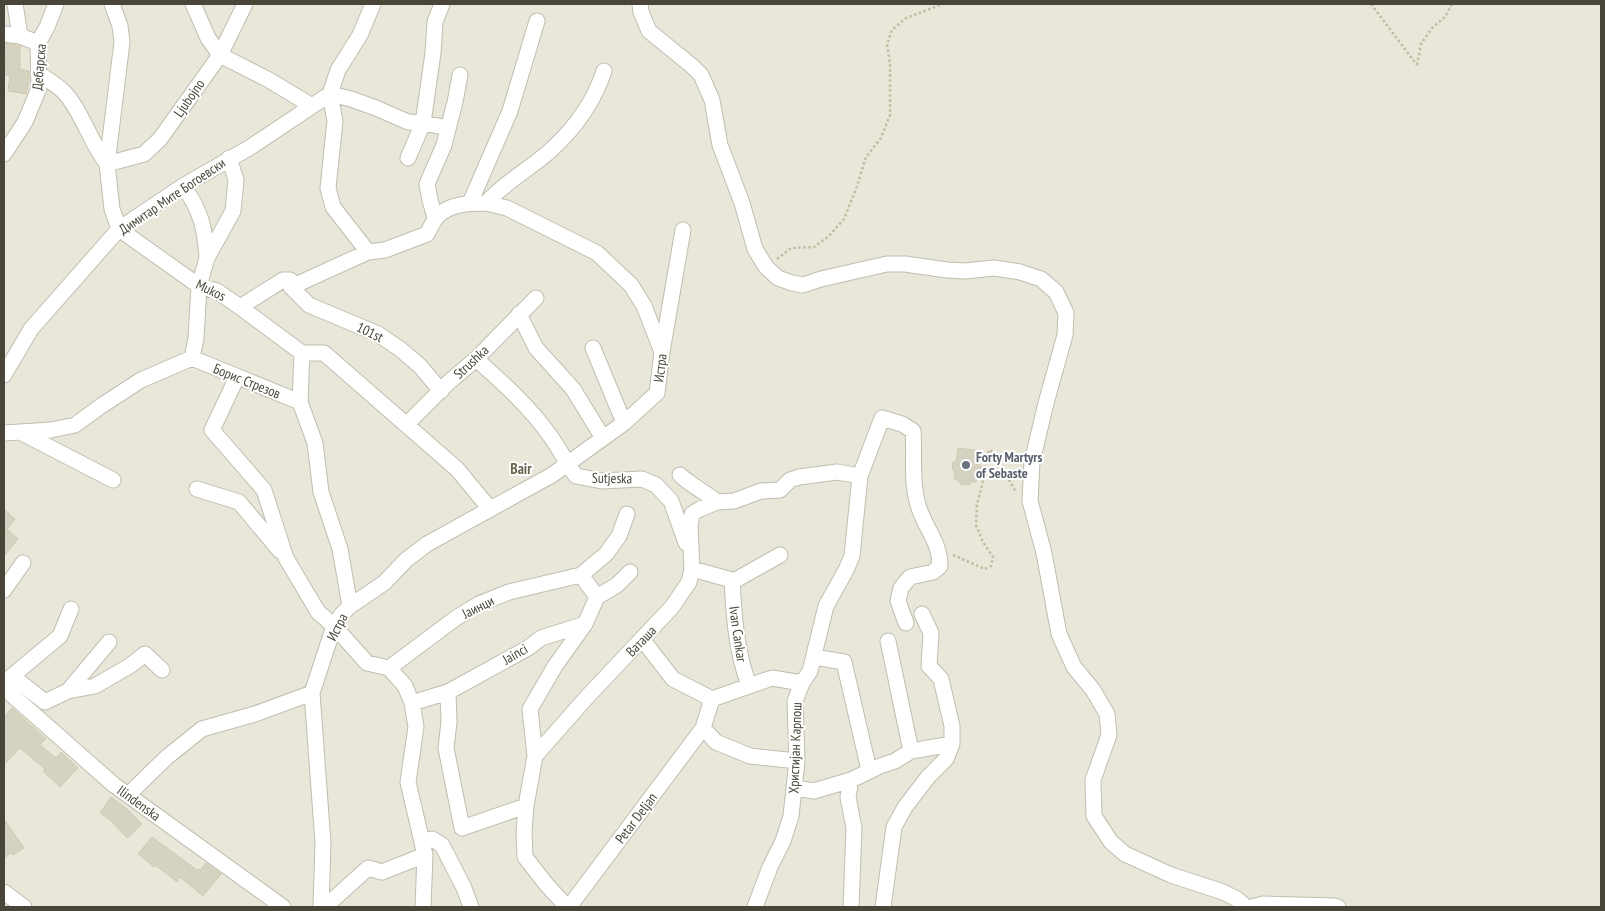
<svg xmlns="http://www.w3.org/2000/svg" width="1605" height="911" font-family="'PT Sans Narrow',sans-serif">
	<rect width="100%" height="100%" fill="#f5f4eb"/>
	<!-- residential -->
	<path fill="#e9e7da" d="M4 4H1601V907H4Z"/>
	<!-- building -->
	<path fill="#d6d2c1" stroke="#d1cbb4" d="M4 43 20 46V69L29 71V82L26 94 8 91 10 76 4 75 6 57H4Z
		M958 448 981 451 979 464 981 466 980 472 978 474 976 482H971L969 485 960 484 959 481 954 479 955 472 952 469 953 462 956 461Z
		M4 509 15 519 7 529 18 539 4 556Z
		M12 708 46 739 40 745 56 758 61 752 78 768 60 787 43 771 45 769 20 748 4 765V717Z
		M111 797 127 809 142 824 127 838 110 820 100 813Z
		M4 819 24 848 13 855 11 853 4 858Z
		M152 837 197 870 198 869 200 870 206 863 221 874 203 896 180 877 177 882 155 865 154 867 138 854Z"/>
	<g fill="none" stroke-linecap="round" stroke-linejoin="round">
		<defs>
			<path id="street" d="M15 4 20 36
				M112 4 120 26 122 42 107 164 112 209 119 229 199 286 217 291 240 307 302 353
				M193 4 208 38 220 55 269 80 312 106
				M640 4 641 12 649 31 692 66 701 75 712 100 720 145 742 203 755 249 766 267 778 278 792 283 803 285 821 279 887 264H905L947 270 965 271 994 268 1020 272 1041 279 1056 292 1066 313 1065 335 1046 403 1032 462 1030 501 1044 553 1059 634 1074 667 1093 690 1107 714 1109 735 1093 780 1094 816 1111 842 1125 854 1171 875 1223 892 1237 899 1246 907
				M4 34 20 36 38 43
				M38 73C47 79 57 85 64 92 83 113 90 142 107 164L144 154 160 139 220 55 245 4
				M4 154 25 122 39 88 38 43 47 27 56 4
				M408 158 423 123 433 53 435 22 442 4
				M183 186C201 210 205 229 207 258
				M470 203 510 111 537 21
				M486 203 507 208 597 253 631 285 644 306 662 352
				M435 218 430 200 427 184 444 145 455 102 460 75
				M368 252 333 207 328 188 335 121 330 94 338 70 360 35 373 4
				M291 287 309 305 378 334 400 349 420 366 441 391
				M240 307 283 280H290L291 287 368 252 385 250 427 234C430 229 433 221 437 217 448 204 469 203 486 203 505 182 530 169 551 150 575 128 594 102 604 71
				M519 314 536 348 573 389 603 438
				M593 348 624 423
				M302 353H324L457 469 490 509
				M192 358 196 338 199 286 207 258 233 211 236 180 229 158
				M476 359C503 383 530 407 551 437 560 450 567 464 576 476L602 481 642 479 656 485 671 501 686 543
				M4 375 31 329 119 229 183 186 249 148 330 94 351 99 376 108 408 122 423 123 448 128
				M237 377 212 430 264 490 286 558 318 612 334 626 367 663 389 668 405 686 412 703 416 727 408 782 425 855 423 907
				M300 402 302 353
				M406 425 449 382 476 359 536 298
				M4 433 51 430 75 425 101 406 141 380 192 358 300 402 315 443 321 492 340 549 350 606
				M22 433 113 480
				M680 475C692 486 705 492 717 502
				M197 489 239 502 280 551
				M692 569 732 580C734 616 736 651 749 685
				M732 582 780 555
				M4 590 23 563
				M597 597 617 585 630 572
				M642 639 673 679 712 699 772 678 802 683
				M814 657 844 662 869 770
				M389 668 456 618 479 604 509 592 581 575 606 554 619 536 627 514
				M12 676 60 636 71 609
				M4 681 12 676 45 702 68 691 95 686 131 665 145 654 162 670
				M4 688 114 785 283 907
				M68 691 109 642
				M448 692 449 722 446 748 462 828 526 806
				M712 699 703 728 716 742 750 756 797 761
				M412 703 448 692 528 648 541 638 585 624
				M911 751 952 744
				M535 756 530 709 555 666 585 624 597 597 581 575
				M795 788 814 791 851 780
				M128 795 167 757 202 729 255 714 312 693
				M422 843 432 839 442 845 464 888 471 907
				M4 892 24 907
				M321 907 323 843 312 693 334 626 342 614 350 606 384 583 406 560 427 544 552 475 624 423 657 393 662 352 683 230
				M325 907 368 868 382 872 425 855
				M567 907 546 884 525 857 524 831 526 806 535 756 587 697 672 607 689 582 692 569 690 526 692 514 700 509 717 502 734 501 761 491 780 490 790 480 799 477 837 472 860 476
				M569 907 703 728
				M755 907 770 867 783 841 791 816 797 761 795 701 802 683 810 671 826 606 846 570 852 556 860 476 882 418 902 424 913 431C915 454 911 479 917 501 922 526 940 539 940 566L933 572 910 577 901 588 898 601 906 623
				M851 907 854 828 848 797 851 780 880 766 895 761 911 751 888 641
				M883 907 894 827 905 807 928 777 946 759 952 744V726L941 679 929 666 931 633 922 614
				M1252 907 1263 904 1334 906 1338 907"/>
		</defs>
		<!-- street casing -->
		<use href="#street" stroke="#c0beae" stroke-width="17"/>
		<!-- path -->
		<path stroke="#c2bca0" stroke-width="2.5" stroke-dasharray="2.5 2.5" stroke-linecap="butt" d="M1371 4 1417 65
			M1417 65 1421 44 1432 28 1445 17 1452 4
			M777 259 791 248 814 247 829 236 844 219 856 189 866 157 881 138 890 115V64L887 44 892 30 906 18 943 4
			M953 555 985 569 991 566 993 557 983 542 976 525 977 504 982 486 989 450 993 452 1016 492"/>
		<!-- street -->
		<use href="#street" stroke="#fff" stroke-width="15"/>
	</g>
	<!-- markers -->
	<circle fill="#6b7280" stroke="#fff" stroke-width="2" cx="966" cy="465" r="5"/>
	<g text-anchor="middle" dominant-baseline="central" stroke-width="4" stroke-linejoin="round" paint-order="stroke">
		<!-- street labels -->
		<g font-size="14" fill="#494639" stroke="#fff">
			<text transform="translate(39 67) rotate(-85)">Дебарска</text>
			<text transform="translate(189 98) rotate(-55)">Ljubojno</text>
			<text transform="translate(172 196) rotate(-34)">Димитар Мите Богоевски</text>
			<text transform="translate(211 290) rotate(26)">Mukos</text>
			<text transform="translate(370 332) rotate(26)">101st</text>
			<text transform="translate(471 362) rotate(-43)">Strushka</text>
			<text transform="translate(660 368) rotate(-83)">Истра</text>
			<text transform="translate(247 381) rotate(22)">Борис Стрезов</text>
			<text transform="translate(612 478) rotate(1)">Sutjeska</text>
			<text transform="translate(478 607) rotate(-27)">Јаинци</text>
			<text transform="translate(337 627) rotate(-63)">Истра</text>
			<text transform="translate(738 634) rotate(82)">Ivan Cankar</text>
			<text transform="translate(641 641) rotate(-46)">Ваташа</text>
			<text transform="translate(515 654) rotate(-30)">Jainci</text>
			<text transform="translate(795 748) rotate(-88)">Христијан Карпош</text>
			<text transform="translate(139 803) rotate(36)">Ilindenska</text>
			<text transform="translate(636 818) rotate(-53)">Petar Deljan</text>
		</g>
		<!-- worship labels -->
		<g font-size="14" font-weight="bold" fill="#5b616d" stroke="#fff" text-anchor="start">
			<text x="976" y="457">Forty Martyrs<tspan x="976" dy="16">of Sebaste</tspan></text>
		</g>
		<!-- neighbourhood labels -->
		<g font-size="15" font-weight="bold" fill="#6c6651" stroke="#fff">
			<text x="521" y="468">Bair</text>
		</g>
	</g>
	<!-- border -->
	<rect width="1605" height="911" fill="none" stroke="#494639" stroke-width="10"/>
</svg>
